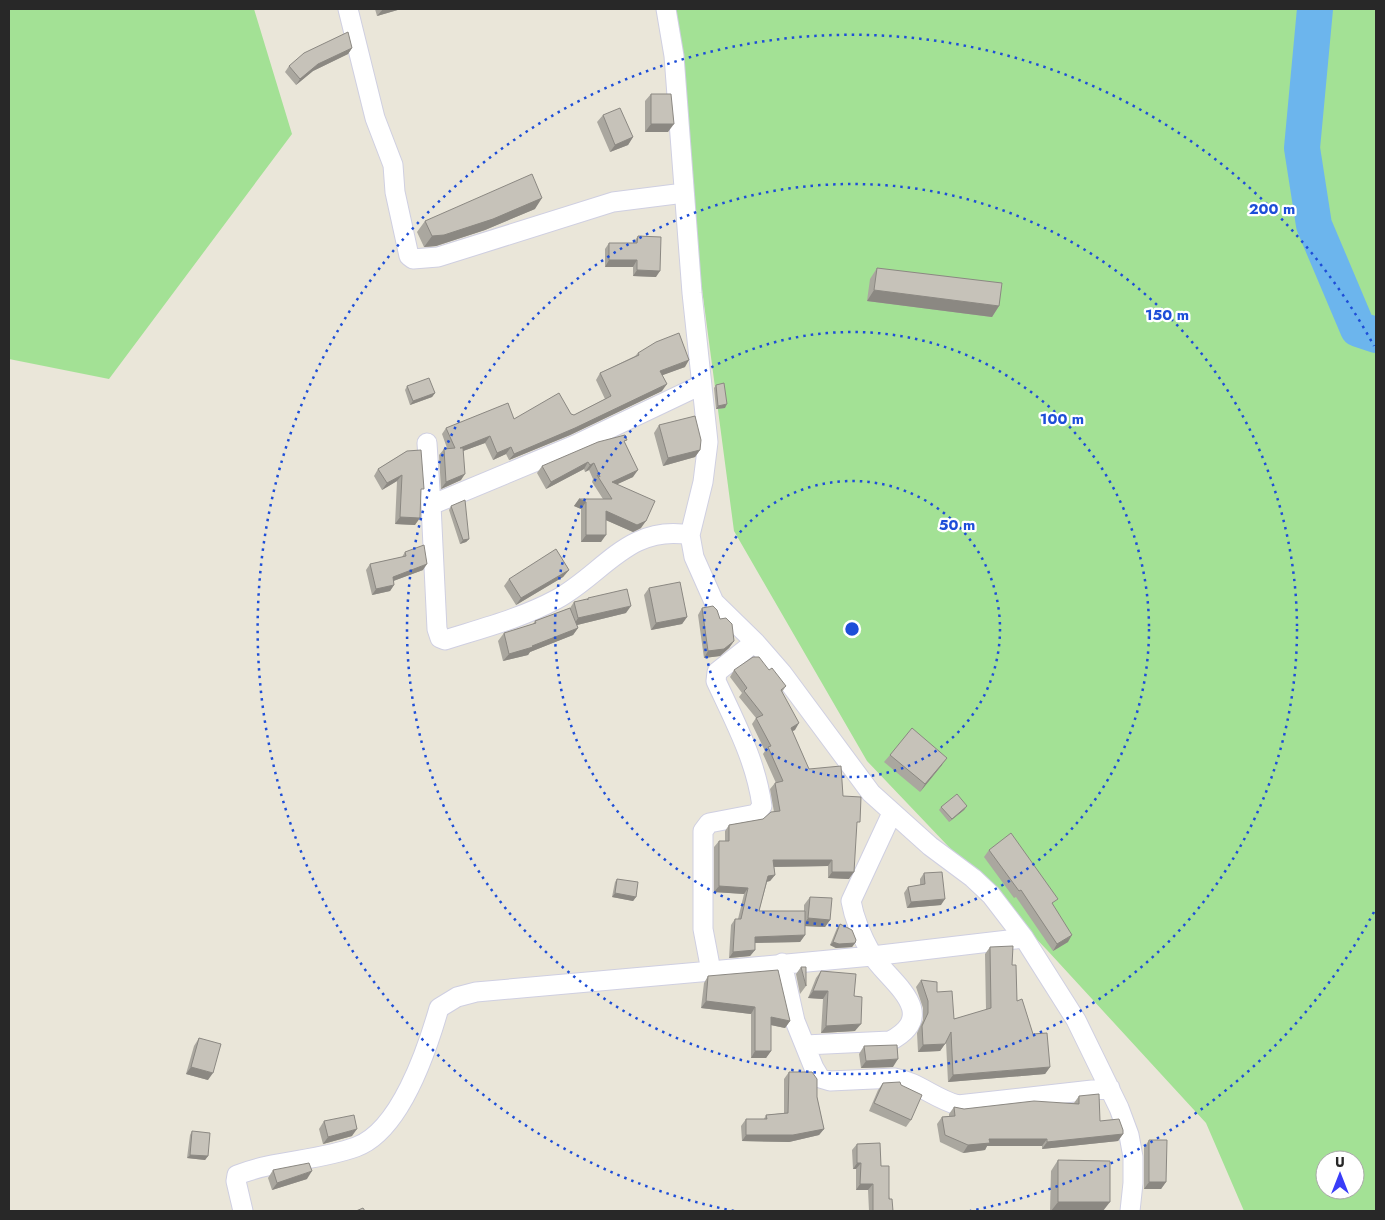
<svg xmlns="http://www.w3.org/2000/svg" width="1385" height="1220" font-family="Jost,sans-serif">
	<rect width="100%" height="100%" fill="#eae6d9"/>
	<!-- green -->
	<path fill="#a3e195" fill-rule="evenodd" d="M9 9H254L292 134 109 379 9 359Z
		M665 9H1376V1211H1244L1206 1123 1047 950 867 761 734 531ZM1325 1160H1355V1190H1325Z"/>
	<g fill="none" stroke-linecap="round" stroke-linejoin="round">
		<!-- river -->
		<path stroke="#6cb5ed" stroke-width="36" d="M1315 9 1302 148 1314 225 1358 329 1376 335"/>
		<defs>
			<path id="minor" d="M348 9 375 118 393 165 395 192 409 256 413 259 438 257 613 202 684 193
				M666 9 674 56 692 293 708 442 703 482 690 535
				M701 385 575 445 431 505 437 629 440 638 445 640C483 628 522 618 557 599 604 573 629 524 690 535L694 557 714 602 755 642 782 673 871 793 930 846 973 878 991 895 1024 938 1076 1020 1119 1108 1129 1135 1133 1157V1183L1130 1211
				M427 443 431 505
				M755 642 717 672 716 681C735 722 756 761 762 806L756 814 709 823 703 831V929L711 971 872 956 1024 938
				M782 963 795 1021 814 1068 820 1078 830 1081 895 1078C918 1082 935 1099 958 1105L1110 1088
				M805 1045 890 1041C943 1013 887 980 872 955 863 939 854 918 851 901L892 813
				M243 1211 236 1181 237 1175C275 1160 318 1161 356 1147 400 1131 427 1050 439 1008L457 997 476 992 711 971"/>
		</defs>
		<!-- minor casing -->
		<use href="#minor" stroke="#cfcfe1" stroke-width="21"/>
		<!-- minor -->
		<use href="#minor" stroke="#fff" stroke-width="19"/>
	</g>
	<!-- wall -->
	<path fill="#aaa79f" d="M375 9H401L377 16Z
		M352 48 348 54 313 71 296 85 285 72 289 66Z
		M651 94 668 132H645V101Z
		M603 115 633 137 628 145 610 152 597 122Z
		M535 209 485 230 436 246 424 247 417 232 425 221Z
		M638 236 656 277 633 276V267H605V249L609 243H633Z
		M877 268 999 306 992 317 867 301 870 279Z
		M638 353 685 367 662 375V391L570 435 509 460 506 454 493 460 485 443 463 451 461 480 441 489 439 455 444 449 447 448 442 434 446 428 514 419 571 414 574 415 605 399 596 380 600 373 635 356Z
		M716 385 725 408 716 409 714 388Z
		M407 386 435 393 432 397 410 405 405 390Z
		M659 425 700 450 695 457 663 466 654 433Z
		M625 443 633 477 617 484 641 528 633 532 606 520 601 542H581V509L574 506 579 499H603L592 482 593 479 589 470 585 472 584 469 546 489 537 473 542 466Z
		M407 451 421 493 415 525 395 524 397 481 382 490 374 476 378 469Z
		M451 506 469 539 466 542 460 544 449 510Z
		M405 552 423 570 393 581 394 585 390 591 372 595 366 570 370 564 402 557Z
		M569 570 563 577 516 605 504 586 509 579Z
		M649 588 687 617 682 624 651 630 644 595Z
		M588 598 626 613 577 625 578 628 573 635 530 652 528 655 503 661 498 641 504 633 533 624 535 621 570 608 574 602 587 599Z
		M702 608 720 619 734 641 729 648 720 656 704 658 698 615Z
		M734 670H769L786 686 782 692 795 730 792 731 809 769 843 796 856 827 849 879 828 878V866L774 867 775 875 770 881 767 882 759 911H804V905L810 897 830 920 825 927 805 926V935L800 942 755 943V950L750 956 729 958 731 925 735 919H738L744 894 714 892V847L719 841H725V831L729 825 763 819 774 812 770 789 775 783H776L763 754 765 751 752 724 756 718 739 697 742 693 730 677Z
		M890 755 942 765 920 792 884 762Z
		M967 806 964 810 949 822 939 810 941 807Z
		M989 850 1053 905 1068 942 1053 951 1016 897 1014 898 984 857Z
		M924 873 941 905 907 908 904 893 908 887 920 885V879Z
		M617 879 636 897 633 901 612 897 615 882Z
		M840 924 855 943 852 947 836 948 830 945 837 928Z
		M990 947 1012 965 1017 1001 1033 1034 1050 1067 1045 1074 948 1082 946 1042 940 1051 918 1052 917 1033 923 1020V1008L916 987 921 980 937 992 954 1019 986 1010 985 954Z
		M801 967 806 986 800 994 796 974Z
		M821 971 855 1031 821 1033 823 999 808 998 816 978Z
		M708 976 790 1021 785 1028 771 1025V1051L766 1058H751V1014L701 1008 704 983Z
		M199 1038 208 1080 186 1074 194 1046Z
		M864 1046 893 1067 861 1068 859 1054Z
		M789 1072 817 1097 824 1129 819 1135 789 1142 742 1141 741 1126 746 1119H764L766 1115 784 1113V1079Z
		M883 1083 901 1085 911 1120 906 1127 869 1111 878 1090Z
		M1079 1096 1100 1121 1123 1134 1118 1141 1042 1149V1146H987L985 1150 963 1153 940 1142 937 1124 942 1117 949 1116V1114L954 1107 964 1109 1074 1103Z
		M324 1121 352 1136 323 1144 319 1129Z
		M192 1131 208 1156 205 1160 187 1158 190 1135Z
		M1149 1140 1166 1182 1161 1189H1144V1148Z
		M857 1144 881 1166 893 1211H869L868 1190H856V1169H853L852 1150Z
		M1058 1160 1103 1211H1050L1051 1171Z
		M273 1170 307 1179 272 1190 268 1178Z"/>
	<!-- shaded-wall -->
	<path fill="#8b8882" d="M383 9H401L377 16Z
		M352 48 348 54 313 71 296 85 300 79 318 64Z
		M651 124H674L668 132H645Z
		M633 137 628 145 610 152 615 145Z
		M542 198 535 209 485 230 436 246 424 247 432 236Z
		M609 260H637L633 267H605Z
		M637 270 660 271 656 277 633 276Z
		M874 290 999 306 992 317 867 301Z
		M689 360 685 367 655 378 660 371Z
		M667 384 662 391 570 435 509 460 514 454Z
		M435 393 432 397 410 405 413 401Z
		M727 404 725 408 716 409 718 406Z
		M490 436 485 443 455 454 460 448Z
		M511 447 506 454 493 460 497 453Z
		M700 450 695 457 663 466 668 458Z
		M588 462 584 469 546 489 551 482Z
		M594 463 589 470 585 472 590 465Z
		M638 470 633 477 607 489 612 482Z
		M465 474 461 480 441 489 446 482Z
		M402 475 397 481 382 490 387 483Z
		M579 499 586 502 581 509 574 506Z
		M606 511 646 521 641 528 633 532 601 518Z
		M400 517 420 518 415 525 395 524Z
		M586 535H606L601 542H581Z
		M469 539 466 542 460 544 463 540Z
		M427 564 423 570 388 583 393 577Z
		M569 570 563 577 516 605 521 598Z
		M394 585 390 591 372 595 376 589Z
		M631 606 626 613 573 626 578 618Z
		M687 617 682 624 651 630 656 623Z
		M578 628 573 635 530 652 528 655 503 661 509 654 532 646Z
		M734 641 729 648 720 656 704 658 708 651Z
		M799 723 795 730 786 734 791 728Z
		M947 758 942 765 920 792 925 784Z
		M967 806 964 810 949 822 952 819Z
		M773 860H832L828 866 769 867Z
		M832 872H854L849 879 828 878Z
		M775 875 770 881 764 882 768 876Z
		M719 886 748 888 744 894 714 892Z
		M615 893 636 897 633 901 612 897Z
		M945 899 941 905 907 908 911 902Z
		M808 918 830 920 825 927 803 926Z
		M805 935 800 942 751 943 755 937Z
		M1072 935 1068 942 1053 951 1057 944Z
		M833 942 855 943 852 947 836 948 830 945Z
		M755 950 750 956 729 958 733 952Z
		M813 991H828L823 999 808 998Z
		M706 1001 755 1007 751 1014 701 1008Z
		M771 1017 790 1021 785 1028 766 1024Z
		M861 1024 855 1031 821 1033 826 1026Z
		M945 1044 940 1051 918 1052 923 1045Z
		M755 1051H771L766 1058H751Z
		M898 1059 893 1067 861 1068 866 1061Z
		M191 1067 213 1073 208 1080 186 1074Z
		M1050 1067 1045 1074 948 1082 953 1075Z
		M357 1129 352 1136 323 1144 328 1137Z
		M824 1129 819 1135 789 1142 742 1141 746 1135Z
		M1123 1134 1118 1141 1042 1149 1047 1142Z
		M989 1139H1047L1042 1146H987L985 1150 963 1153 968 1145Z
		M190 1155 208 1156 205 1160 187 1158Z
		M857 1163H861L856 1169H853Z
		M312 1171 307 1179 272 1190 277 1183Z
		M1149 1182H1166L1161 1189H1144Z
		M860 1184H873L868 1190H856Z
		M1058 1202H1110L1103 1211H1051Z"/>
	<!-- building -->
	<path fill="#c6c2b9" stroke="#8b8882" d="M348 32 352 48 318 64 300 79 289 66 304 53Z
		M651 94H671L674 124H651Z
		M620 108 633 137 615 145 603 115Z
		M532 174 542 198 493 219 444 235 432 236 425 221Z
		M638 236 661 237 660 271 637 270V260H609V243H637Z
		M877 268 1002 283 999 306 874 290Z
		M679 333 689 360 660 371 667 384 575 428 514 454 511 447 497 453 490 436 460 448H463L465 474 446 482 444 449 455 448 446 428 508 403 514 419 559 393 571 414 574 415 611 396 600 373 639 355 638 353 656 342Z
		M429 378 435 393 413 401 407 386Z
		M724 383 727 404 718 406 716 385Z
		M695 416 701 440 700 450 668 458 659 425Z
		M625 435 627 440 624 441 638 470 612 482 655 501 646 521 637 525 606 511V535H586V502L579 499H612L597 475 600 477 594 463 590 465 588 462 551 482 542 466 598 442Z
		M421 450 424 489H421L420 518 400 517 402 475 387 483 378 469 407 451Z
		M465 500 469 539 463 540 451 506Z
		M424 545 427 564 393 577 394 585 376 589 370 564 406 556 405 552Z
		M556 549 569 570 521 598 509 579Z
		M680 582 687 617 656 623 649 588Z
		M627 589 631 606 578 618 574 602 587 599 588 600V598Z
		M713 606 717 610 720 619 726 618 732 624 734 641 724 649 708 651 702 608Z
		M570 608 578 628 532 646 533 647 509 654 504 633 536 623 535 621Z
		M753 657H759L769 670 772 668 786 686 781 690 799 723 791 728 809 769 841 766 843 796 861 797 860 822H857L854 872H832V860H773L775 875 768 876 759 911H805V935L755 937V950L733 952 735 919H741L748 888 719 886V841H729V825L763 819 771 812 780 811 775 783 783 781 768 747 771 746 756 718 763 715 744 691 747 688 734 670Z
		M912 728 947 758 925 784 890 755Z
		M957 794 967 806 952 819 941 807Z
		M1011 833 1058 899 1052 903 1072 935 1057 944 1021 890 1019 891 989 850Z
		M942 872 945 899 911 902 908 887 925 884 924 873Z
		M617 879 638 882 636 897 615 893Z
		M810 897 832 898 830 920 808 918Z
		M840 924 852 930 856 940 855 943 839 944 833 942Z
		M1013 946 1012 965H1016L1017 1001 1022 999 1033 1034 1047 1033 1050 1067 953 1075 951 1032 945 1044 923 1045 922 1026 928 1013V1001L921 980 937 982V992L952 991 954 1019 991 1008 990 947Z
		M801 967H806V986Z
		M778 970 790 1021 771 1017V1051H755V1007L706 1001 708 976Z
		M821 971 856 974 854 996 862 997 861 1024 826 1026 828 991H813Z
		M199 1038 221 1044 213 1073 191 1067Z
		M897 1045 898 1059 866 1061 864 1046Z
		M789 1072H812L817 1079V1097L824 1129 793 1135H746V1119H767L766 1115 788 1113Z
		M900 1082 901 1085 922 1095 911 1120 874 1103 883 1083Z
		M1099 1094 1100 1121 1119 1119 1123 1130V1134L1047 1142V1139H989L990 1143 968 1145 945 1135 942 1117 955 1116 954 1107 964 1109 1034 1101 1079 1104V1096Z
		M354 1115 357 1129 328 1137 324 1121Z
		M192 1131 210 1133 208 1156 190 1155Z
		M1149 1140H1167L1166 1182H1149Z
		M880 1143 881 1166H889V1199H892L893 1211H873V1184H860L861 1163H857V1144Z
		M1058 1160 1110 1161V1202H1058Z
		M309 1163 312 1171 277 1183 273 1170Z
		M363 1208 365 1211H356Z"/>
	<!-- distance rings -->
	<g fill="none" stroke="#1d4ed8" stroke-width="2.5" stroke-dasharray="2.5 5">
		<circle cx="852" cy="629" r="148"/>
		<circle cx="852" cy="629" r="297"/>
		<circle cx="852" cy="629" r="445"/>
		<path d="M1374 912A594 594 0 0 1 970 1211M734 1211A594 594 0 1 1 1374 346"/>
	</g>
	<circle cx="852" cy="629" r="8" fill="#1d4ed8" stroke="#fff" stroke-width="2.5"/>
	<g font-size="15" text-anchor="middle" font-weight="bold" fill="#1d4ed8" stroke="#fff" stroke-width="4.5" stroke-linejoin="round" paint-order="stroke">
		<text x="1272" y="214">200 m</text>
		<text x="1167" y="320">150 m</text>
		<text x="1062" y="424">100 m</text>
		<text x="957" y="530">50 m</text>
	</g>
	<!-- border -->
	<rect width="1385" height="1220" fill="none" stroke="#282828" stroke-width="20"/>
	<!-- north arrow -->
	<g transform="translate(1340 1175)"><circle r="24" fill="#ffffff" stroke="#a9a9a9"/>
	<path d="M0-4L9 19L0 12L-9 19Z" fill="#393df8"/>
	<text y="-8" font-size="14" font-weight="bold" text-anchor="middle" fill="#282828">U</text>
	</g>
</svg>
